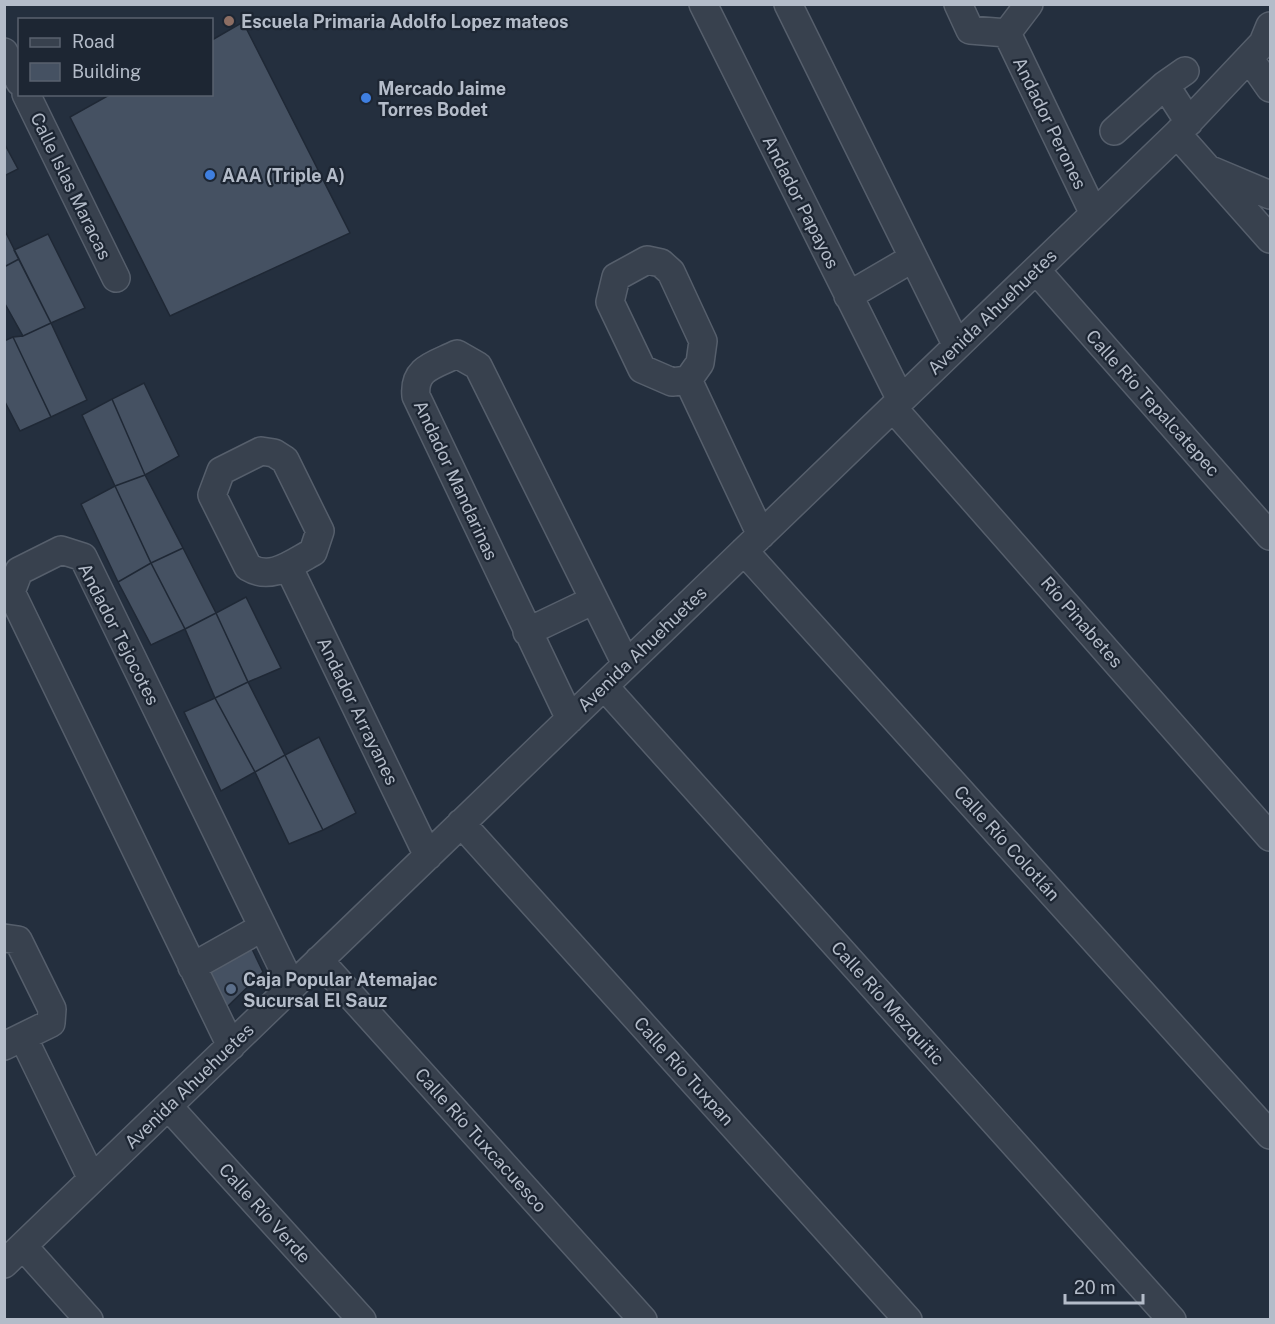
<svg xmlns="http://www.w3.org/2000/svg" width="1275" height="1324" font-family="'Public Sans',sans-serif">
	<rect width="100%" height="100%" fill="#242f3e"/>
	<!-- building -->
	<path fill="#455162" stroke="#1f2835" stroke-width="1.5" d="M243 22 350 233 170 316 70 117 111 94H212V40Z
		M4 143 18 169 4 176Z
		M4 229 19 259 4 267Z
		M48 234 85 308 51 323 14 250Z
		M19 259 51 323 23 336 4 302V267Z
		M51 323 87 400 51 417 13 337 23 336Z
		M13 337 51 417 20 431 4 400V341Z
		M144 383 179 456 145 475 112 399Z
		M112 399 145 475 115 486 82 415Z
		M145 475 183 548 151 563 115 486Z
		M115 486 151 563 118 582 81 504Z
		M183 548 216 613 185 629 151 563Z
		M151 563 185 629 151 645 118 582Z
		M246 597 281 668 248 682 216 613Z
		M216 613 248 682 215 698 185 629Z
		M248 682 285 755 255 772 215 698Z
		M215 698 255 772 221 791 184 712Z
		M319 737 356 813 323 830 285 755Z
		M285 755 323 830 289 844 255 772Z
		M252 949 263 972 227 1007 206 972Z"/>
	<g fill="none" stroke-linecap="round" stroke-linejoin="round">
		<defs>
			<path id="minor" d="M703 4 901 400
				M788 4 957 346
				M958 4 970 30 1007 33
				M1007 33 1094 214
				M1007 33 1029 4
				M4 52 20 82
				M1249 58 1270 88
				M1165 85 1185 71
				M26 94 116 278
				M1114 131 1165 85 1189 122
				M1177 134 1270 239
				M1213 171 1270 195
				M647 260 661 263 671 272 703 341 700 363 688 380 672 382 642 369 610 302 616 277Z
				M1036 270 1270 536
				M848 296 913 258
				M688 380 761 535
				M893 408 1270 837
				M261 451 274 453 285 460 320 531 313 552C291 564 271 581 248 567L212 495 221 471Z
				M744 551 1270 1135
				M288 566 428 856
				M527 632 594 600
				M604 686 1172 1320
				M570 719 416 396C413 368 435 365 457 354L478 366 626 664
				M461 823 908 1320
				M4 938 18 940 52 1009 51 1023 4 1046
				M319 960 643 1320
				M192 967 263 927
				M23 1037 92 1179
				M231 1046 11 592 19 571 61 550 83 557 292 987
				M168 1106 362 1320
				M23 1246 89 1320
				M4 1264 1177 134 1263 43 1270 26"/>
		</defs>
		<!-- minor casing -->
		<use href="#minor" stroke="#565f6c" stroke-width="30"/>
		<!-- minor -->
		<use href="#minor" stroke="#38414e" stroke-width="27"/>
	</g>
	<!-- markers -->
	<circle fill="#8d6e63" stroke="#1d2633" stroke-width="2" cx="229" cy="21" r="6"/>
	<g fill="#3f7fe0" stroke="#1d2633" stroke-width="2">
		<circle cx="366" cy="98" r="6"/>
		<circle cx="210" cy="175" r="6"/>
	</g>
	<circle fill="#5c6f8a" stroke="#1d2633" stroke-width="2" cx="231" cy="989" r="6"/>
	<g text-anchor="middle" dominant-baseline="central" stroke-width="4.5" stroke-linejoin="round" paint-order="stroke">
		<!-- poi labels -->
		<g font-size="18" font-weight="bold" fill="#b4bcc9" stroke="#1d2633" text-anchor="start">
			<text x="241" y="21">Escuela Primaria Adolfo Lopez mateos</text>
			<text x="378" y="88">Mercado Jaime<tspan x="378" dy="21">Torres Bodet</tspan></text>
			<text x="222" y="175">AAA (Triple A)</text>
			<text x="243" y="979">Caja Popular Atemajac<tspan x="243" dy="21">Sucursal El Sauz</tspan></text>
		</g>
		<!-- street labels -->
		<g font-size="18" fill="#b4bcc9" stroke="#1d2633">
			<text transform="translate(1050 123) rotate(64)">Andador Perones</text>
			<text transform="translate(71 186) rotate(64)">Calle Islas Maracas</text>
			<text transform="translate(801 202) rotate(63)">Andador Papayos</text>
			<text transform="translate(992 312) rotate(-44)">Avenida Ahuehuetes</text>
			<text transform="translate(1153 403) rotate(48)">Calle Río Tepalcatepec</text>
			<text transform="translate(456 480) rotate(65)">Andador Mandarinas</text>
			<text transform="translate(1082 622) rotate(49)">Río Pinabetes</text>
			<text transform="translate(119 634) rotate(63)">Andador Tejocotes</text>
			<text transform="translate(642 649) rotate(-44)">Avenida Ahuehuetes</text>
			<text transform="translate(358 711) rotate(64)">Andador Arrayanes</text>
			<text transform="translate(1007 843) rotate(48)">Calle Río Colotlán</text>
			<text transform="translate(888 1003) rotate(48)">Calle Río Mezquitic</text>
			<text transform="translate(684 1071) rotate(48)">Calle Río Tuxpan</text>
			<text transform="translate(189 1086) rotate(-44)">Avenida Ahuehuetes</text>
			<text transform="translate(481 1140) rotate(48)">Calle Río Tuxcacuesco</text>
			<text transform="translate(265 1213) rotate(48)">Calle Río Verde</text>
		</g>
	</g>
	<!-- border -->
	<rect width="1275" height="1324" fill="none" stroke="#b4bcc9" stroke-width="12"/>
	<!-- legend -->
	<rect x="18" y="18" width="195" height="78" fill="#1d2633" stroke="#59626f" stroke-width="1.5"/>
	<rect x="30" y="38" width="30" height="9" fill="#38414e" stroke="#59626f" stroke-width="1.5"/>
	<text x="72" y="48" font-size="18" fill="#b4bcc9">Road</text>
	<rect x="30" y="63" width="30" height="18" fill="#455162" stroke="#59626f" stroke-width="1.5"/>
	<text x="72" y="78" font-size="18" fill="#b4bcc9">Building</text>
	<!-- scale -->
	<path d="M1065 1294v9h78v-9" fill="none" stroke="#b4bcc9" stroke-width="3"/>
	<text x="1074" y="1294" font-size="18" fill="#b4bcc9" stroke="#1d2633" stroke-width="4.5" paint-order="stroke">20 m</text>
</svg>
